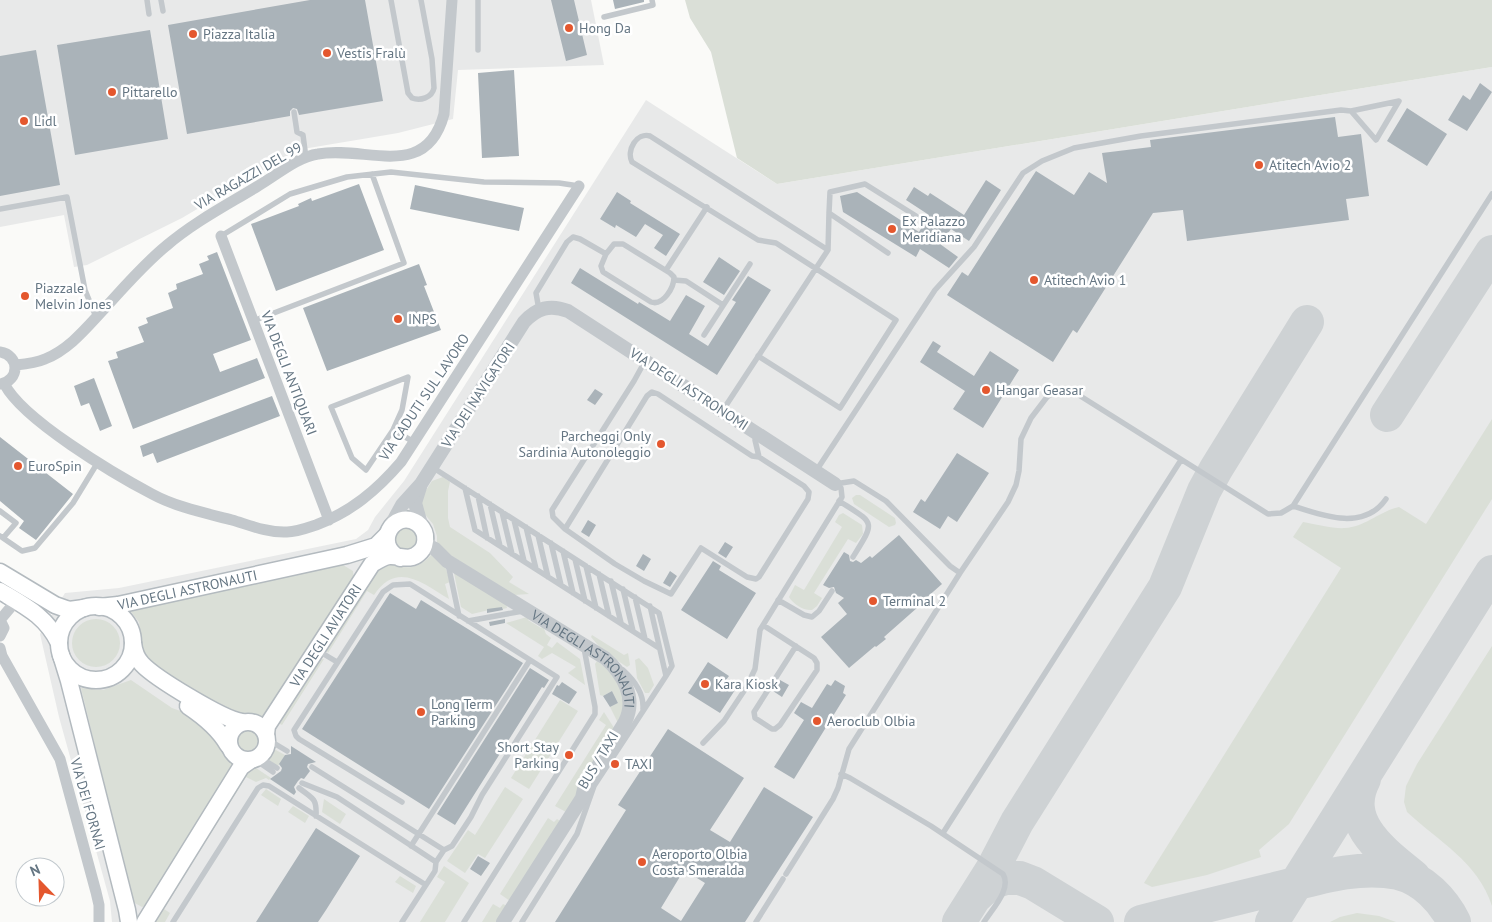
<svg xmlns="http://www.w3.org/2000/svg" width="1492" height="922" font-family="'PT Sans',sans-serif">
	<rect width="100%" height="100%" fill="#fafaf8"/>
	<!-- built -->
	<path fill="#e8e9e9" d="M0 0H591L604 65 458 70 453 119 398 133 297 150 182 218 87 265 74 267 64 215 0 227Z
		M1492 67V922H112L110 901 59 717 40 634 65 593 119 588 356 539 368 530 375 517 404 481 646 100 777 184Z"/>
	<!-- green -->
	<path fill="#dadfd7" d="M685 0H1492V67L777 184 737 158 711 52 690 18Z
		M1492 419V499L1289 824 1259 850 1261 857 1207 875 1152 887 1144 883 1341 568 1293 537 1303 522C1314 524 1335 529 1345 528 1365 527 1380 511 1399 507L1426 524Z
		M443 477 450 482 448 491V518L450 527 490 553 513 577 509 582 529 594 514 595 442 550 437 545V536L433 524 422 511 421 498 432 481Z
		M856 495H860L895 518 896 523 895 525 889 527 854 504 852 498Z
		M843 513 862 525 863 534 856 543 848 539 814 593 822 598 817 606 812 610C804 611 793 604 789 597L795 585 804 590 842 527 835 522 839 515Z
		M395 539a11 11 0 1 1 22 0a11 11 0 1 1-22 0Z
		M431 555H434L446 569 450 582 445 584 449 599C424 584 397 560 374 595L367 591 328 653 324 646 371 573 387 562C404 570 418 570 431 555Z
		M343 565 353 571 354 582 264 720 248 713 238 714 174 679 151 661 143 651 139 622 128 608Z
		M454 573 506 603 507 608 503 609 502 607 472 614 461 607Z
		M527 617 529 619 528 620 541 628 543 626 546 634 551 638 547 645 552 648 557 642 580 659 585 685 568 673 576 667 552 653 542 659 538 656 544 647 506 623Z
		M72 643a24 24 0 1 1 48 0a24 24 0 1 1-48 0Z
		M592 635 624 655 628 653 630 665 627 667 603 651 591 637Z
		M1492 646V906C1478 862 1438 841 1407 812L1404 802 1406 786 1417 764Z
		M639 658 648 668 654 685 649 693H645L637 678 635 660Z
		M324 659 282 725 276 722 315 660Z
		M597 661C612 672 625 689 624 708 624 713 620 718 618 723L610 707 618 703 612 691 603 696 600 695 595 664Z
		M131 680 172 708 186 713 223 745 230 756 238 763 150 904 142 907 133 902 81 688 103 690Z
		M560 700 578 711 529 789 511 778Z
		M604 712 616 731 566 812 555 806 606 725 599 720Z
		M236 740a11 11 0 1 1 22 0a11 11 0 1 1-22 0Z
		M270 749H274L285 755 278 766 267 759 266 755Z
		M256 768 271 778 269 780 266 778 256 782 246 777 164 909 170 913 165 922H151L242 777Z
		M505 787 523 799 485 858 478 854 465 873 447 861 468 830 475 835Z
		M266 789 281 799 278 806 261 795Z
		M324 799 346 814 340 824 322 812Z
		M293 806 309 816 305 823 288 812Z
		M548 818 554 822 557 819 560 821 510 901 500 894Z
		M444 866 469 883 445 922H420L445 882 437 877Z
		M400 876 416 886 413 893 395 882Z
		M493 904 500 908 503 904 507 906 497 922H482Z
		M1357 913 1379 916 1396 922H1330L1340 917Z"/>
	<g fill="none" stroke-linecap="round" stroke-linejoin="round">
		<!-- taxiway -->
		<path stroke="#ced2d4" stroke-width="34" d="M1387 415 1492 252
			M1364 779C1341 823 1385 853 1414 877
			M975 897 990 883 1005 878H1020L1033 883 1097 922
			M959 922 993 868 1017 822 1165 587 1204 491 1216 469 1307 322
			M1141 922C1184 911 1227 901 1271 890 1312 880 1356 864 1398 873 1423 879 1443 900 1454 922
			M1272 922 1492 572"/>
	</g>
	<!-- building -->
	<path fill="#aab3b9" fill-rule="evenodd" d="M310 0H365L383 101 299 115 297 109 293 108 290 111V116L187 134 168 25Z
		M551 0H574L587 55 566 61Z
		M613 0H644V2L615 9Z
		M150 30 168 139 75 155 57 45Z
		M36 50 60 185 0 196V56Z
		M514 70 519 156 482 158 478 73Z
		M1480 83 1492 92 1467 131 1448 120 1463 95 1470 100Z
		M1407 108 1447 134 1427 166 1387 141Z
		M1335 117 1338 137 1361 134 1369 196 1346 199 1349 220 1187 241 1183 210 1153 213 1077 333 1073 330 1053 362 947 295 962 272 968 276 1036 171 1074 195 1089 172 1107 183 1102 153 1151 147 1150 140Z
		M986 180 1001 190 969 241 951 229 940 244 958 257 949 268 920 249 916 257 843 212 840 196 857 192 919 232 929 215 906 200 914 187 928 196 930 193 964 215Z
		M359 184 384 250 276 291 251 224 299 206 298 204 311 198 312 201Z
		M415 185 524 208 519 231 410 209Z
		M617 192 631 201 630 203 680 234 666 256 654 248 663 235 645 224 636 237 616 225 615 228 600 219Z
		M217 252 251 340 213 354 220 372 257 358 265 378 133 429 108 361 118 358 116 352 144 342 138 327 148 323 146 318 173 308 168 293 177 289 176 284 203 274 199 264 209 260 207 256Z
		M719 257 740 271 724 295 703 282Z
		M419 264 427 285 424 286 441 330 327 371 303 308Z
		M580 268 638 304 639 302 670 321 686 295 705 306 689 334 708 346 736 302 732 300 748 276 771 290 717 375 571 283Z
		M933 341 941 346 937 352 974 376 990 351 1019 370 983 428 953 409 965 391 920 362Z
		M94 378 112 426 100 431 89 403 81 406 74 386Z
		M595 389 603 394 595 405 587 400Z
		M272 396 280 416 157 463 153 453 143 457 140 446Z
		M0 437 73 494 36 540 19 528 24 521 0 501Z
		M957 453 989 473 957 522 948 516 940 529 913 512 921 499 925 502Z
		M588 520 596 525 589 537 581 532Z
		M899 535 942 584 925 599 926 600 884 637 886 639 876 647 875 646 849 668 821 637 847 614 838 603 844 598 836 593 834 587 829 588 823 585 844 552 849 555 850 561 853 562 856 560 861 563 870 556 872 558Z
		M725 542 733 547 726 558 718 553Z
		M643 554 651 559 644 571 636 566Z
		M713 561 721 566 719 570 756 593 727 639 681 610Z
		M670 571 677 576 670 587 663 583Z
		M390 593 416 609 421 600 523 663 429 809 302 729Z
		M502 607 503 610 487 613V609Z
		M505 619V623L490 626 489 622Z
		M708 662 729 676 726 680 737 687 720 713 688 693Z
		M530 668 549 680 544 688 542 687 455 825 437 814Z
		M780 680 789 685 782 697 773 691Z
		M835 680 845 686 843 693 846 695 794 779 774 767 804 720 794 713 801 702 812 708 827 684 831 686Z
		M562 682 577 692 569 704 552 694 557 685 559 686Z
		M612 691 618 703 610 707 603 696Z
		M668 729 744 778 710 830 730 842 764 787 813 817 745 922H555L626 810 618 805ZM684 870 705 883 681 921 661 908Z
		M291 746 316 762 308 764 307 767 310 771 304 779 301 778 298 781 294 787 296 792 294 795 270 779 281 771 282 768 279 764 285 755 291 754Z
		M316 828 360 856 326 910 318 922H256Z
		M478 856 490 863 481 876 470 869Z"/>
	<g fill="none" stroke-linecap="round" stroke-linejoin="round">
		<defs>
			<g id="secondary">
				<path d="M0 572 55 605 69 610 84 608"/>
				<path d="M0 591C25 606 46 616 59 643"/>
				<circle cx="96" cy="643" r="37"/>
				<path id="s2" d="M99 607 118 605 347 555 376 546 387 535"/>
				<path d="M133 643C134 651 136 658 142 664 155 678 224 720 242 722"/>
				<path d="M61 655 69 681 127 910 129 922"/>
				<path d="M188 706C203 716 219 729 228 745"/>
				<circle cx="248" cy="741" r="19"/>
				<path id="s3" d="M266 734 267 726 372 564C377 561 383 557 389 556 400 555 410 562 419 553 424 549 426 542 425 535 424 530 421 526 417 523 394 508 372 545 400 558"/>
				<path d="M145 922 241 767 251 760"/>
			</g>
		</defs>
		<!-- secondary casing -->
		<use href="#secondary" stroke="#b3babf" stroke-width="19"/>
		<!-- service -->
		<path stroke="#c3c8cc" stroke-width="5.5" d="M147 0 149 14
			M161 0 163 11
			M391 0 408 93 412 98C420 101 432 98 434 88L432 59 421 0
			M604 17 653 5 652 0
			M478 50V0
			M294 112 297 132 303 135 306 158
			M0 209 67 197 85 290 96 317
			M221 236 290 194 347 177 391 172 484 182 559 183 579 186
			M888 253 829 213 830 192 865 184 916 216
			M666 270 707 207
			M674 280 686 281 723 305
			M539 310 536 293 567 242 573 237 580 239 606 254 614 244H623L670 273 674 277C674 288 663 306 651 302L603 272 601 266 606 254
			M253 321 404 263 372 174
			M704 335 750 264
			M758 356 840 408 896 320 776 243 758 240 632 162C626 150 637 132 650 136L828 250
			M723 410 828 250 829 213
			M393 430 366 470 352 458 331 407 408 377 402 410 393 430 414 442
			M757 435 755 440 759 457
			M432 467 659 613 672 666 666 676
			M816 471 935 290 974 247 1023 173 1042 161 1074 148 1141 136 1341 110 1351 111 1376 140 1399 101 1351 111
			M835 484 854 481 886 501 950 566 960 573
			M465 488 475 530 659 648
			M478 496 487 538
			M839 501C875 524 876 520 853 557
			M490 504 500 546
			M1293 506C1323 516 1364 531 1386 499
			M0 511 16 523 3 538 0 536
			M502 512 512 554
			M514 520 524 561
			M526 527 536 569
			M565 529 647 396 652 392 658 394 752 456 759 457 804 486 809 492 808 499 759 577 756 579 747 577 701 548 671 594 644 581 615 564 565 529 553 517 552 510 634 381 645 361
			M538 535 548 577
			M3 538 22 551 35 548 73 503 98 462
			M551 543 561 585
			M563 551 573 593
			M575 559 585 601
			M448 564 459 616
			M586 566 596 608
			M599 574 609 616
			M611 581 621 623
			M623 589 633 631
			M635 597 645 639
			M778 600 804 615 812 617 819 611 832 591
			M468 621 523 611
			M763 625 814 658 817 663V670L780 725 775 729H772L755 718 754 712 796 646
			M317 650 337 662
			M623 670C634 680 644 694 643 709
			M267 739 287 751
			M703 743 724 721 746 688 755 669 760 630 842 497 841 488 835 484
			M257 758 264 760 277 768
			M254 759 273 772
			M312 767 444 850
			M841 774 850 778 931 826 1003 874C1012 889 992 909 984 922
			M302 783 337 797 436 862 444 850 452 846 471 817 482 795 557 677 410 584 393 585 383 592 294 730 296 736 299 739 402 802
			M299 788C313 799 317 798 316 816
			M943 833 1181 460
			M411 846 530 660
			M786 874 833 799 838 788 849 749 960 573 1008 502 1016 485 1019 471 1021 439 1031 418 1047 397 1056 391 1063 390 1074 392 1268 514 1281 513 1293 506 1492 194
			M173 922 258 788 263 785 269 786 426 885
			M402 922 435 871 436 862
			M464 922 595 714V707L584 648
			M522 922 577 834 594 786 666 676 650 606
			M756 922 783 879"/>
		<!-- minor -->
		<path stroke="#c3c8cc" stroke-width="11" d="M221 236 329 520
			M0 352C20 355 20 381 0 384
			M16 365C26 364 36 363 45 359 70 349 87 327 105 308 125 286 144 264 166 246 194 222 227 205 258 186 277 175 297 157 318 154 366 145 426 182 444 114L452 0
			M4 383C21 419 116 475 152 494 176 507 205 513 232 520 249 525 268 533 287 532 297 532 307 528 316 525 351 512 377 490 401 462L579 186
			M0 620 16 601
			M0 620 4 628 0 636
			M0 648 2 656 60 759 96 892 99 905V922"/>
		<!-- tertiary -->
		<g stroke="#c3c8cc" stroke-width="14">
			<path d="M420 487 415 503 422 528"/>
			<path d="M389 529 402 505 421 484 524 322C537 308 550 304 568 311L835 484"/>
			<path id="s1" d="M425 544 435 549 447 561 605 658C623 674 637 698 625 722L584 789 582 798 503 922"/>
		</g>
		<!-- secondary -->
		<use href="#secondary" stroke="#fff" stroke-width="16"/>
	</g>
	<!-- markers -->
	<g fill="#e4572e" stroke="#fff" stroke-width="2">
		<circle cx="569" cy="28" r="5"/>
		<circle cx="193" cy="34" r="5"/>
		<circle cx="327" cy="53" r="5"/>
		<circle cx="112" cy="92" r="5"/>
		<circle cx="24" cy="121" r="5"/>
		<circle cx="1259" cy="165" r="5"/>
		<circle cx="892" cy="229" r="5"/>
		<circle cx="1034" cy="280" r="5"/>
		<circle cx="25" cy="296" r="5"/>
		<circle cx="398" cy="319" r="5"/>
		<circle cx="986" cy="390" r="5"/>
		<circle cx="661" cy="444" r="5"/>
		<circle cx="18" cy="466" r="5"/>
		<circle cx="873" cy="601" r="5"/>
		<circle cx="705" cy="684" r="5"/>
		<circle cx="421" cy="712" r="5"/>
		<circle cx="817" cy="721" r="5"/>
		<circle cx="569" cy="755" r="5"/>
		<circle cx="615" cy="764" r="5"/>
		<circle cx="642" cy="862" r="5"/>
	</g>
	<g text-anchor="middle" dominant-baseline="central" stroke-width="5" stroke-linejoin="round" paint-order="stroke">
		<!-- poi labels -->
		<g font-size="14" fill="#657683" stroke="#fff" text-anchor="start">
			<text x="579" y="28">Hong Da</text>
			<text x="203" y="34">Piazza Italia</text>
			<text x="337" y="53">Vestis Fralù</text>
			<text x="122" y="92">Pittarello</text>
			<text x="34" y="121">Lidl</text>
			<text x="1269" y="165">Atitech Avio 2</text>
			<text x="902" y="221">Ex Palazzo<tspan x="902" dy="16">Meridiana</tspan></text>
			<text x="1044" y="280">Atitech Avio 1</text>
			<text x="35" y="288">Piazzale<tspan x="35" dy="16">Melvin Jones</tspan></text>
			<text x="408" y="319">INPS</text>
			<text x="996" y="390">Hangar Geasar</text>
			<text x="651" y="436" text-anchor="end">Parcheggi Only<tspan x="651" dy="16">Sardinia Autonoleggio</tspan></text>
			<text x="28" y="466">EuroSpin</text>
			<text x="883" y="601">Terminal 2</text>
			<text x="715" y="684">Kara Kiosk</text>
			<text x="431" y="704">Long Term<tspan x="431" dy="16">Parking</tspan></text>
			<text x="827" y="721">Aeroclub Olbia</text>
			<text x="559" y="747" text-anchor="end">Short Stay<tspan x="559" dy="16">Parking</tspan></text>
			<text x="625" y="764">TAXI</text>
			<text x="652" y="854">Aeroporto Olbia<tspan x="652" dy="16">Costa Smeralda</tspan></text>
		</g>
		<!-- street labels -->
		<g font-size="14" fill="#657683" stroke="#fff">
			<text transform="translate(248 176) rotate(-30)">VIA RAGAZZI DEL 99</text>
			<text transform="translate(289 373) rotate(69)">VIA DEGLI ANTIQUARI</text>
			<text transform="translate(689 389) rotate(33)">VIA DEGLI ASTRONOMI</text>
			<text transform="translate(478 395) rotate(-57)">VIA DEI NAVIGATORI</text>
			<text transform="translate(424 397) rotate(-56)">VIA CADUTI SUL LAVORO</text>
			<text stroke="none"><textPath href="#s2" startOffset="90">VIA DEGLI ASTRONAUTI</textPath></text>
			<text stroke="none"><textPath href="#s3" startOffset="116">VIA DEGLI AVIATORI</textPath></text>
			<text stroke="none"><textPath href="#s1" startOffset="200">VIA DEGLI ASTRONAUTI</textPath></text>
			<text transform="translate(598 760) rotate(-59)">BUS / TAXI</text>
			<text transform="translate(88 804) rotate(74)">VIA DEI FORNAI</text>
		</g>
	</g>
	<!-- north arrow -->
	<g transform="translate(40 882) rotate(337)"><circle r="24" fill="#ffffff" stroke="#c1c8cd"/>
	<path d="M0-4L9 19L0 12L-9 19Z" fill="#e4572e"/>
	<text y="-8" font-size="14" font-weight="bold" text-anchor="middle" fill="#657683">N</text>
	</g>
</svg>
